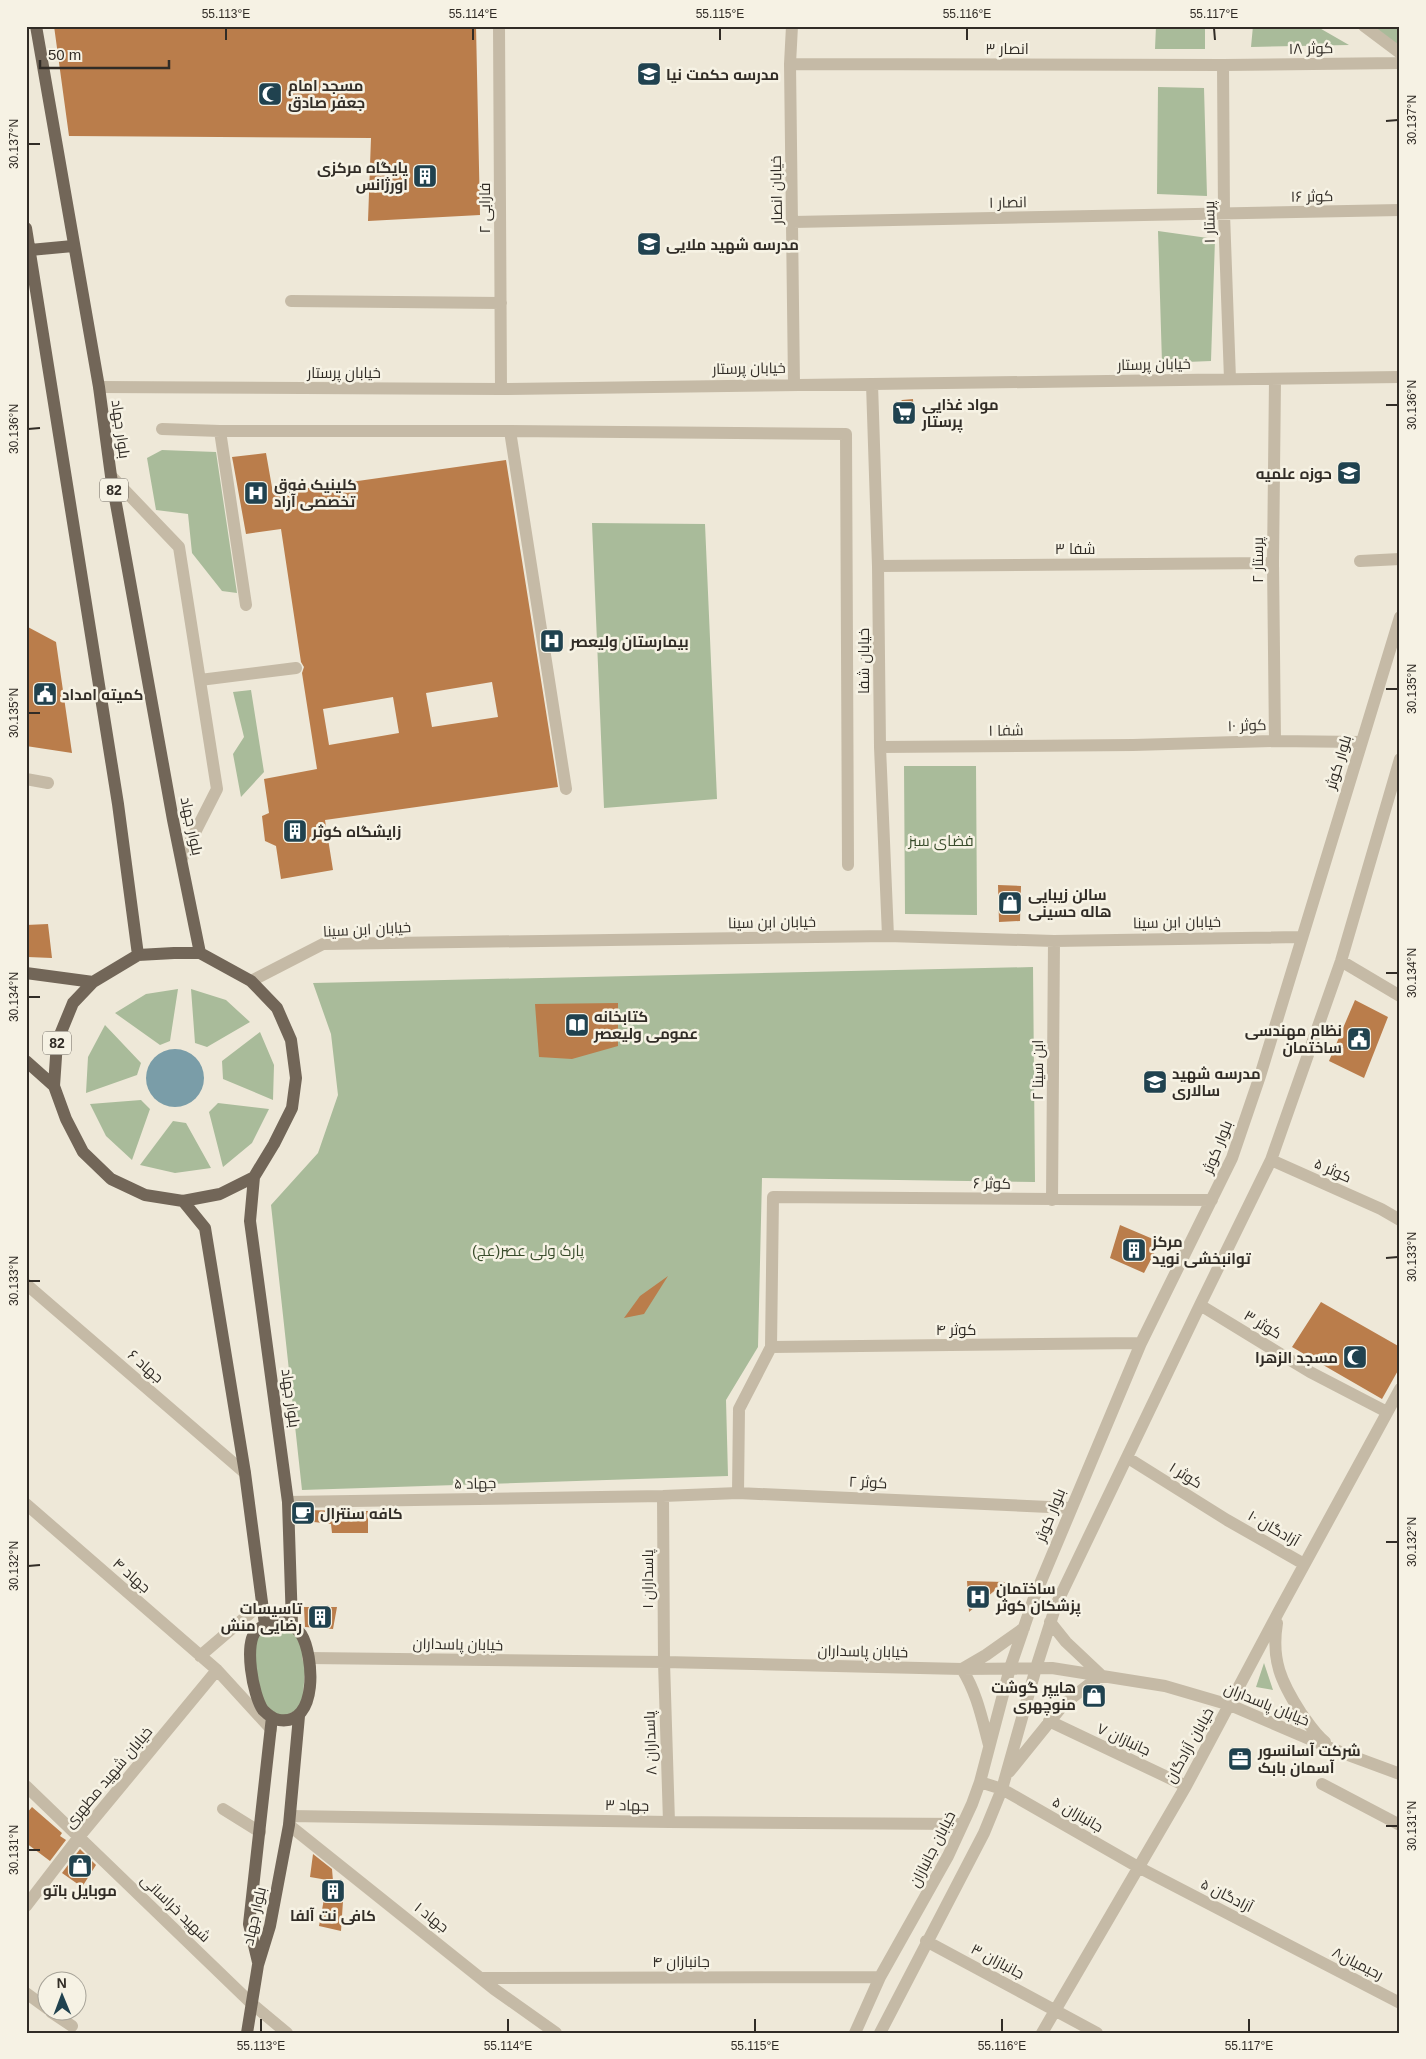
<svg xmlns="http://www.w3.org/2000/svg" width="1426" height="2059" font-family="Helvetica,Cairo,sans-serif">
	<rect width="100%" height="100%" fill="#eee8d8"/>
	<!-- green -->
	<path fill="#a9bb9a" d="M1156 26H1205V49H1155Z
		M1253 26H1316L1349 45 1251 47Z
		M1364 26H1400V53Z
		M1158 87 1204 88 1207 196 1157 194Z
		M1158 231 1215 239 1211 361 1162 363Z
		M162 450 216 452 237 593 222 591 192 553 188 514 156 510 147 458Z
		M592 523 705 524 717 799 604 808Z
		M251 690 264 772 241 797 233 754 244 737 233 692Z
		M904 766H976L977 915 905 914Z
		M1033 967 1035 1182 762 1178 758 1347 726 1400 728 1476 302 1490 271 1205 318 1153 338 1095 331 1034 313 983Z
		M178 989 170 1041 160 1045 115 1013 146 994Z
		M191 989 226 1000 250 1022 207 1047 195 1043Z
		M105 1025 141 1063 137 1075 86 1093 88 1057Z
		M260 1032 274 1065 273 1100 223 1079 222 1061Z
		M141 1100 150 1109 132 1160 106 1136 90 1104Z
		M218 1103 269 1109 252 1143 223 1167 209 1112Z
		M173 1121 186 1123 211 1168 175 1173 140 1165Z
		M267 1626 292 1628 306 1657 302 1708 279 1718 264 1708 253 1668 258 1632Z
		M1264 1663 1273 1690 1256 1687Z"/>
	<!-- water -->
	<path fill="#7a9da8" d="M146 1078a29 29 0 1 1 58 0a29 29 0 1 1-58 0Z"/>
	<!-- building -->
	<path fill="#ba7d4b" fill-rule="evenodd" d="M54 26H476L480 215 368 221 371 138 69 136Z
		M913 399 914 418 895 419V408L902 400Z
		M266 453 273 493 506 460 558 787 325 820 333 870 281 879 276 846 265 841 262 816 269 813 264 779 317 769 302 673 304 667 301 662 281 529 246 534 233 462 232 457ZM492 682 498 717 432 727 426 693ZM393 697 399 733 329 745 323 709Z
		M26 626 56 642 72 753 26 746Z
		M998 885 1021 886 1020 921 999 922Z
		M48 924 52 958 28 957 26 925Z
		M1355 1000 1388 1017 1364 1078 1329 1061Z
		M618 1003V1046L572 1059 539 1057 535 1004Z
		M1120 1225 1160 1242 1144 1273 1110 1258Z
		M668 1276 644 1314 624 1318 640 1296Z
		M1321 1302 1400 1347V1367L1382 1399 1292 1347Z
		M296 1510 368 1511V1533H332L331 1524 297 1520Z
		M967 1581 1005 1582 969 1612Z
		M304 1607H337L333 1629 305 1627Z
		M32 1807 62 1833 60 1836 66 1840 50 1861 26 1843V1814Z
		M80 1849 96 1865 82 1887 62 1873Z
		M313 1854 332 1869 333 1881 310 1877Z
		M324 1882 341 1883 343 1901 341 1931 319 1926 324 1899Z"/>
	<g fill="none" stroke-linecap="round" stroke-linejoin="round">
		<!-- minor -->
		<path stroke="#c5baa6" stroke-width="12" d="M499 26 501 389
			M792 26 790 64 794 384
			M1364 26 1400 53
			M790 64 1223 65 1400 63
			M1223 65 1224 214 1230 379
			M793 222 1400 210
			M291 301 501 303
			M872 384 878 566 880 747 888 936
			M99 387 501 389 1400 377
			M162 429 220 431H510L566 789
			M220 431 246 605
			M510 431 846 434 848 865
			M111 476 179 547 217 789 182 858
			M1360 561 1400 559
			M878 566 1273 563
			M200 680 296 668
			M1275 741 1273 563 1275 379
			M880 747 1133 745 1275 741 1361 742
			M26 779 48 783
			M1341 961 1400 996
			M251 981 323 944 888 936 1054 941 1301 937
			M1271 1160 1381 1209 1400 1220
			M1052 1200 1054 941
			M26 1284 245 1473
			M1200 1305 1310 1372 1387 1412
			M771 1347 1141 1343
			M1128 1458 1227 1520 1304 1564
			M738 1493 739 1409 771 1347 773 1197 1212 1200
			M663 1496 664 1662 669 1822
			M288 1502 663 1496 738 1493 1071 1508
			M26 1504 217 1670 271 1729
			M1277 1623C1271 1660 1281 1682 1301 1713 1309 1724 1315 1734 1325 1742
			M200 1656 262 1603
			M308 1658 664 1662 962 1669 1052 1668 1165 1686 1230 1705 1335 1750 1400 1774
			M1049 1721 1186 1786
			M989 1745C982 1719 977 1693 962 1669L986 1655 1024 1628
			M1009 1772 1064 1704 1101 1675 1066 1642 1050 1622
			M980 1782 1002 1789 1138 1867 1400 2003
			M1322 1784 1400 1825
			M26 1786 251 2003 287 2033
			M223 1809 260 1832
			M290 1816 669 1822 963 1824
			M289 1825 494 1989 556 2033
			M26 1906 79 1837 217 1670
			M926 1941 1097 2033
			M482 1978 880 1977
			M26 1993 48 2009
			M51 2012 72 2026
			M855 2033 880 1977 948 1856 972 1804 980 1782 1010 1668 1034 1598 1141 1343 1232 1158 1260 1076 1400 617
			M880 2033 984 1833 1002 1789 1036 1668 1056 1605 1200 1305 1271 1160 1341 961 1400 759
			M1042 2033 1186 1786 1279 1611 1400 1389"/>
		<!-- major -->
		<path stroke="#726658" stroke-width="12" d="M36 26 99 387 111 476 173 820 200 953
			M26 228 118 804 138 955
			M30 250 73 246
			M174 953H200L251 981 277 1008 291 1040 296 1078 292 1108 274 1144 254 1177 220 1194 183 1201 145 1195 111 1179 83 1152 66 1119 54 1086 57 1042 73 1003 93 982 138 955Z
			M26 973 93 982
			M26 1061 54 1086
			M254 1177 250 1221 288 1502 292 1624
			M183 1201 205 1228 245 1473 265 1625
			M282 1621C290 1624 296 1627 301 1634 314 1655 319 1726 279 1720 273 1719 267 1714 263 1710 253 1696 243 1642 257 1630 264 1624 274 1623 282 1621Z
			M258 1962 249 1924 272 1717
			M247 2033 258 1965 270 1926 289 1825 299 1716"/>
	</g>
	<!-- ticks -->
	<path fill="none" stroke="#312c26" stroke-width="2" d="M226 28V40M473 28V40M720 28V40M967 28V40M1214 28 1215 40M1386 121 1398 120M28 144H40M1386 405H1398M28 429 40 428M1386 689H1398M28 713H40M1386 973H1398M28 997H40M1386 1258 1398 1257M28 1281H40M1386 1542H1398M28 1566 40 1565M1386 1826H1398M28 1850H40M261 2019V2032M508 2019V2032M755 2019V2032M1002 2019V2032M1249 2019V2032"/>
	<!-- icons -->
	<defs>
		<symbol id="school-square" viewBox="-11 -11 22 22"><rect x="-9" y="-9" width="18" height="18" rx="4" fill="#20424f" stroke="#f6f2e4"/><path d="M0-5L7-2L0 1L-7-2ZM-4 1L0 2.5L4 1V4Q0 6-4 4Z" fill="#fff"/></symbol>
		<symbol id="mosque-square" viewBox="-11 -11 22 22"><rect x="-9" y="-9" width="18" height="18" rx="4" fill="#20424f" stroke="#f6f2e4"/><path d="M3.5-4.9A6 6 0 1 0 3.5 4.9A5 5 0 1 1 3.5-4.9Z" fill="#fff"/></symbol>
		<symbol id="building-square" viewBox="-11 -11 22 22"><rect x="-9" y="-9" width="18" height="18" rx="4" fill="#20424f" stroke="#f6f2e4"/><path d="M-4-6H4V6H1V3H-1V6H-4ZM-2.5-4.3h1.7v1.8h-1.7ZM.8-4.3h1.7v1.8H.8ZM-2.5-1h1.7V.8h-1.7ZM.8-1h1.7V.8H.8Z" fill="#fff"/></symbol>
		<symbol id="supermarket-square" viewBox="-11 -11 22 22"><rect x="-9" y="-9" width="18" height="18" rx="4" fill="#20424f" stroke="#f6f2e4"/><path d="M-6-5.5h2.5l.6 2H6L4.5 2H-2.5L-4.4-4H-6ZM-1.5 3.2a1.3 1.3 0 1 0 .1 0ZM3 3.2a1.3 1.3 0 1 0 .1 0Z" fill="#fff"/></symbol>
		<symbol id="university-square" viewBox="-11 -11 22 22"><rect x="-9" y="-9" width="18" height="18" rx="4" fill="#20424f" stroke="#f6f2e4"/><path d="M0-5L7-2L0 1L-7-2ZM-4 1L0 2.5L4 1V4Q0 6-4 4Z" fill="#fff"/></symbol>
		<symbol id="hospital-square" viewBox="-11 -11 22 22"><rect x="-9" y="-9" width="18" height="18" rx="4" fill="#20424f" stroke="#f6f2e4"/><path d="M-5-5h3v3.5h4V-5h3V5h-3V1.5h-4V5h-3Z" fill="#fff"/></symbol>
		<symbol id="civic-square" viewBox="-11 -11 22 22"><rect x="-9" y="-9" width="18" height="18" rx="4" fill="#20424f" stroke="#f6f2e4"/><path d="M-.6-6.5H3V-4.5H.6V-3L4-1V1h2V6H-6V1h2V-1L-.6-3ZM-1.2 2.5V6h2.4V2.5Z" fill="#fff"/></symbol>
		<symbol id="shop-square" viewBox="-11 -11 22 22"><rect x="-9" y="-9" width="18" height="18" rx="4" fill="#20424f" stroke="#f6f2e4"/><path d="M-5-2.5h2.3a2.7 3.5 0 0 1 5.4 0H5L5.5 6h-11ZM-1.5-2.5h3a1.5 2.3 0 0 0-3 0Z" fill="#fff"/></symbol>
		<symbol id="library-square" viewBox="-11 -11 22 22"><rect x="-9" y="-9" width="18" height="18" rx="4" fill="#20424f" stroke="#f6f2e4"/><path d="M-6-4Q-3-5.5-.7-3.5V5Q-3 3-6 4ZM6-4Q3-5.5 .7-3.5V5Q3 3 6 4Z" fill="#fff"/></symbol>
		<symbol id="cafe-square" viewBox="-11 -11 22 22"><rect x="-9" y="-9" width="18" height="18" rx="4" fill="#20424f" stroke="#f6f2e4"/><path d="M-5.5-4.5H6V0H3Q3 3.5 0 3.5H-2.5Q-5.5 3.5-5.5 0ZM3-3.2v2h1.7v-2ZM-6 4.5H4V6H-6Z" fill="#fff"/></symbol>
		<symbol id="office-square" viewBox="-11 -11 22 22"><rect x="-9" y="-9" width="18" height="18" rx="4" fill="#20424f" stroke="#f6f2e4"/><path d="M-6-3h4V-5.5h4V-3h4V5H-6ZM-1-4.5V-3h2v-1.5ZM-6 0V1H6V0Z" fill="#fff"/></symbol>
	</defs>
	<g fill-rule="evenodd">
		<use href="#school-square" x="635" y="60" width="28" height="28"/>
		<use href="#mosque-square" x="256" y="80" width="28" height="28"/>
		<use href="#building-square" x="411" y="162" width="28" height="28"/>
		<use href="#school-square" x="635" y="230" width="28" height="28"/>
		<use href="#supermarket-square" x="890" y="399" width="28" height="28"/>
		<use href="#university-square" x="1335" y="459" width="28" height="28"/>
		<use href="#hospital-square" x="242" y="479" width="28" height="28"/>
		<use href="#hospital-square" x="538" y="627" width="28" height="28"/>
		<use href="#civic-square" x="31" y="680" width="28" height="28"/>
		<use href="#building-square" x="281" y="817" width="28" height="28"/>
		<use href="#shop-square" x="996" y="889" width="28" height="28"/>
		<use href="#library-square" x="563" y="1011" width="28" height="28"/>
		<use href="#civic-square" x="1345" y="1025" width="28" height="28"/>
		<use href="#school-square" x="1141" y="1068" width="28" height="28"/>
		<use href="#building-square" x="1120" y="1236" width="28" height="28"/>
		<use href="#mosque-square" x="1341" y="1343" width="28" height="28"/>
		<use href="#cafe-square" x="289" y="1499" width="28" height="28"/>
		<use href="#hospital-square" x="964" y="1583" width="28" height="28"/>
		<use href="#building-square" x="306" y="1603" width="28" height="28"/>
		<use href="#shop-square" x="1080" y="1682" width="28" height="28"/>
		<use href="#office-square" x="1226" y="1745" width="28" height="28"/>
		<use href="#shop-square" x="66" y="1852" width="28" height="28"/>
		<use href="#building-square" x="319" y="1877" width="28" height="28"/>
	</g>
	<g text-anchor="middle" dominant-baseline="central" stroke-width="5" stroke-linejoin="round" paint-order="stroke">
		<!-- shield labels -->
		<g fill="#f6f2e4" stroke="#6c675f" stroke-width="1">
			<rect x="100" y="478.5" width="28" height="23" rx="4"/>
			<rect x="43" y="1031.5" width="28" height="23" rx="4"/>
		</g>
		<g font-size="14" font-weight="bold" fill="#312c26">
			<text x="114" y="490">82</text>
			<text x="57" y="1043">82</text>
		</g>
		<!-- street labels -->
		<g font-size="15" fill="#312c26" stroke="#f6f2e4">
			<text x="1007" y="48">انصار ۳</text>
			<text transform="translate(1311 48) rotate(-1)">کوثر ۱۸</text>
			<text transform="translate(776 190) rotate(-91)">خیابان انصار</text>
			<text transform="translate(1312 196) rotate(-1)">کوثر ۱۶</text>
			<text transform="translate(1008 202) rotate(-1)">انصار ۱</text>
			<text transform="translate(484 208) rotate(-90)">فارابی ۲</text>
			<text transform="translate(1209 222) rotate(-91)">پرستار ۱</text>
			<text transform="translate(1154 364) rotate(-1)">خیابان پرستار</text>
			<text transform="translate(749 368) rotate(-1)">خیابان پرستار</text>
			<text x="344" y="372">خیابان پرستار</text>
			<text transform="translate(121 429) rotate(82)">بلوار جهاد</text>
			<text x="1075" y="548">شفا ۳</text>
			<text transform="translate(1257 560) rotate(-90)">پرستار ۲</text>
			<text transform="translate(863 661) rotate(-90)">خیابان شفا</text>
			<text transform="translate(1247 725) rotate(-2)">کوثر ۱۰</text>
			<text transform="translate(1006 730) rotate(-1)">شفا ۱</text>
			<text transform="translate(1338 762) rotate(-73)">بلوار کوثر</text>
			<text transform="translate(192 826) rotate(78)">بلوار جهاد</text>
			<text transform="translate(772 922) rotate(-1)">خیابان ابن سینا</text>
			<text transform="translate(1177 922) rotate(-1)">خیابان ابن سینا</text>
			<text transform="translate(367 929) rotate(-3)">خیابان ابن سینا</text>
			<text transform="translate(1037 1070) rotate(-90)">ابن سینا ۲</text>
			<text transform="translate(1217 1147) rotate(-68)">بلوار کوثر</text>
			<text transform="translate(1333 1170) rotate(24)">کوثر ۵</text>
			<text transform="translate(992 1183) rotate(1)">کوثر ۶</text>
			<text transform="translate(1263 1324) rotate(31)">کوثر ۳</text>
			<text x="956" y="1329">کوثر ۴</text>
			<text transform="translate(146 1366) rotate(41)">جهاد ۶</text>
			<text transform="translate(291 1398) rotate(82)">بلوار جهاد</text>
			<text transform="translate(1186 1475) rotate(32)">کوثر ۱</text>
			<text transform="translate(868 1482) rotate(3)">کوثر ۲</text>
			<text transform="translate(475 1483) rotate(-1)">جهاد ۵</text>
			<text transform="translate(1050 1515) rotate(-68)">بلوار کوثر</text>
			<text transform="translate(1274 1528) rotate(30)">آزادگان ۱۰</text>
			<text transform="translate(132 1575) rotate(41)">جهاد ۴</text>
			<text transform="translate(647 1579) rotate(-90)">پاسداران ۱</text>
			<text transform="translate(458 1644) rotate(1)">خیابان پاسداران</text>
			<text transform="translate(863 1651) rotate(1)">خیابان پاسداران</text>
			<text transform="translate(1267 1704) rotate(22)">خیابان پاسداران</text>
			<text transform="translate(1124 1739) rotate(25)">جانبازان ۷</text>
			<text transform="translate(650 1743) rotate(-92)">پاسداران ۸</text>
			<text transform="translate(1189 1745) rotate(-61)">خیابان آزادگان</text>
			<text transform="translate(108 1777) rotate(-50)">خیابان شهید مطهری</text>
			<text transform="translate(627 1805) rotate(1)">جهاد ۳</text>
			<text transform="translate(1078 1814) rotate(30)">جانبازان ۵</text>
			<text transform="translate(932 1849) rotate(-63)">خیابان جانبازان</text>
			<text transform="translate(1227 1895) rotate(27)">آزادگان ۵</text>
			<text transform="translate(176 1908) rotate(44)">شهید خراسانی</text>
			<text transform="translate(254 1916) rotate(-77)">بلوار جهاد</text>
			<text transform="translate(432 1917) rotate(38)">جهاد ۱</text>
			<text x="681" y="1961">جانبازان ۴</text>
			<text transform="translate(998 1961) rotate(28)">جانبازان ۳</text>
			<text transform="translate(1358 1963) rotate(27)">رحیمیان۸</text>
		</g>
		<!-- poi labels -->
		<g font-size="15" font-weight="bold" fill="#312c26" stroke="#f6f2e4" text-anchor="start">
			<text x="666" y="74">مدرسه حکمت نیا</text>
			<text x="288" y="85">مسجد امام<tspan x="288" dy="17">جعفر صادق</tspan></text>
			<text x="408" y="167" text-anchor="end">پایگاه مرکزی<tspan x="408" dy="17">اورژانس</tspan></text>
			<text x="666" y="244">مدرسه شهید ملایی</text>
			<text x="922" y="404">مواد غذایی<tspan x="922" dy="17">پرستار</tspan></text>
			<text x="1332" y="473" text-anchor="end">حوزه علمیه</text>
			<text x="274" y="484">کلینیک فوق<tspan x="274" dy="17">تخصصی آراد</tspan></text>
			<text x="570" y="641">بیمارستان ولیعصر</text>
			<text x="62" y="694">کمیته امداد</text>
			<text x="312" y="831">زایشگاه کوثر</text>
			<text x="1028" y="894">سالن زیبایی<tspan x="1028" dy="17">هاله حسینی</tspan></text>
			<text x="594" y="1016">کتابخانه<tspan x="594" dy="17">عمومی ولیعصر</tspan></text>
			<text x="1342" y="1030" text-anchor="end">نظام مهندسی<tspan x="1342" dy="17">ساختمان</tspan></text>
			<text x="1172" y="1073">مدرسه شهید<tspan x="1172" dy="17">سالاری</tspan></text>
			<text x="1152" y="1241">مرکز<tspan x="1152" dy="17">توانبخشی نوید</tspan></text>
			<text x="1338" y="1357" text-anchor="end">مسجد الزهرا</text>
			<text x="320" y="1513">کافه سنترال</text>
			<text x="996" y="1588">ساختمان<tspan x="996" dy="17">پزشکان کوثر</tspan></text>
			<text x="302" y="1608" text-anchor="end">تاسیسات<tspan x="302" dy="17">رضایی منش</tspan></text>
			<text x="1076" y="1687" text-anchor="end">هایپر گوشت<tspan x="1076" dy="17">منوچهری</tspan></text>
			<text x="1258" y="1750">شرکت آسانسور<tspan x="1258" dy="17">آسمان بابک</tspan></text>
			<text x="80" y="1890" text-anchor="middle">موبایل باتو</text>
			<text x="333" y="1915" text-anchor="middle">کافی نت آلفا</text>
		</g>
		<!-- park labels -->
		<g font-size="15" fill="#3a4d2c" stroke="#f6f2e4">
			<text x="941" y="840">فضای سبز</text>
			<text x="528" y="1250">پارک ولی عصر(عج)</text>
		</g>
	</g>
	<!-- border -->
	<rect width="1426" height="2059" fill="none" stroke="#f6f2e4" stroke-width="55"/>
	<!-- north arrow -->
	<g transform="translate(62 1996) rotate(359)"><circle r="24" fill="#f6f2e4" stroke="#a7a398"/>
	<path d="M0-4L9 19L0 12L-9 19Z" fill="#20424f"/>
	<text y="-8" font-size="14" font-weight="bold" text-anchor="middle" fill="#312c26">N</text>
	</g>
	<!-- scale -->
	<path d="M40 60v8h129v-8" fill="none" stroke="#312c26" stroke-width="2.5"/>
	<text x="48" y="60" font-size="15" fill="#312c26" stroke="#f6f2e4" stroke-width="4" paint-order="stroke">50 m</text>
	<rect x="28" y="28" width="1370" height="2004" fill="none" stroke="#312c26" stroke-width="2"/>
	<g font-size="12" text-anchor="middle" fill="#312c26">
		<text x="226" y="18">55.113°E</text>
		<text x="473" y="18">55.114°E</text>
		<text x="720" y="18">55.115°E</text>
		<text x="967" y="18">55.116°E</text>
		<text x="1214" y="18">55.117°E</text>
		<text transform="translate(1412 120) rotate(-90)" y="4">30.137°N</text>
		<text transform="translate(14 144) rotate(-90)" y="4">30.137°N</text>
		<text transform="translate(1412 405) rotate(-90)" y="4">30.136°N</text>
		<text transform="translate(14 429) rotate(-90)" y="4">30.136°N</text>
		<text transform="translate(1412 689) rotate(-90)" y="4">30.135°N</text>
		<text transform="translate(14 713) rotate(-90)" y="4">30.135°N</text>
		<text transform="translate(1412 973) rotate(-90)" y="4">30.134°N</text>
		<text transform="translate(14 997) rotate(-90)" y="4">30.134°N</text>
		<text transform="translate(1412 1257) rotate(-90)" y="4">30.133°N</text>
		<text transform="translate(14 1281) rotate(-90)" y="4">30.133°N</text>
		<text transform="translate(1412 1542) rotate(-90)" y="4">30.132°N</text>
		<text transform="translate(14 1566) rotate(-90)" y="4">30.132°N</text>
		<text transform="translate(1412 1826) rotate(-90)" y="4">30.131°N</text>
		<text transform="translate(14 1850) rotate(-90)" y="4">30.131°N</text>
		<text x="261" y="2050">55.113°E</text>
		<text x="508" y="2050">55.114°E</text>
		<text x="755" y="2050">55.115°E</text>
		<text x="1002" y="2050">55.116°E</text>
		<text x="1249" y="2050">55.117°E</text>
	</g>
</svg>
